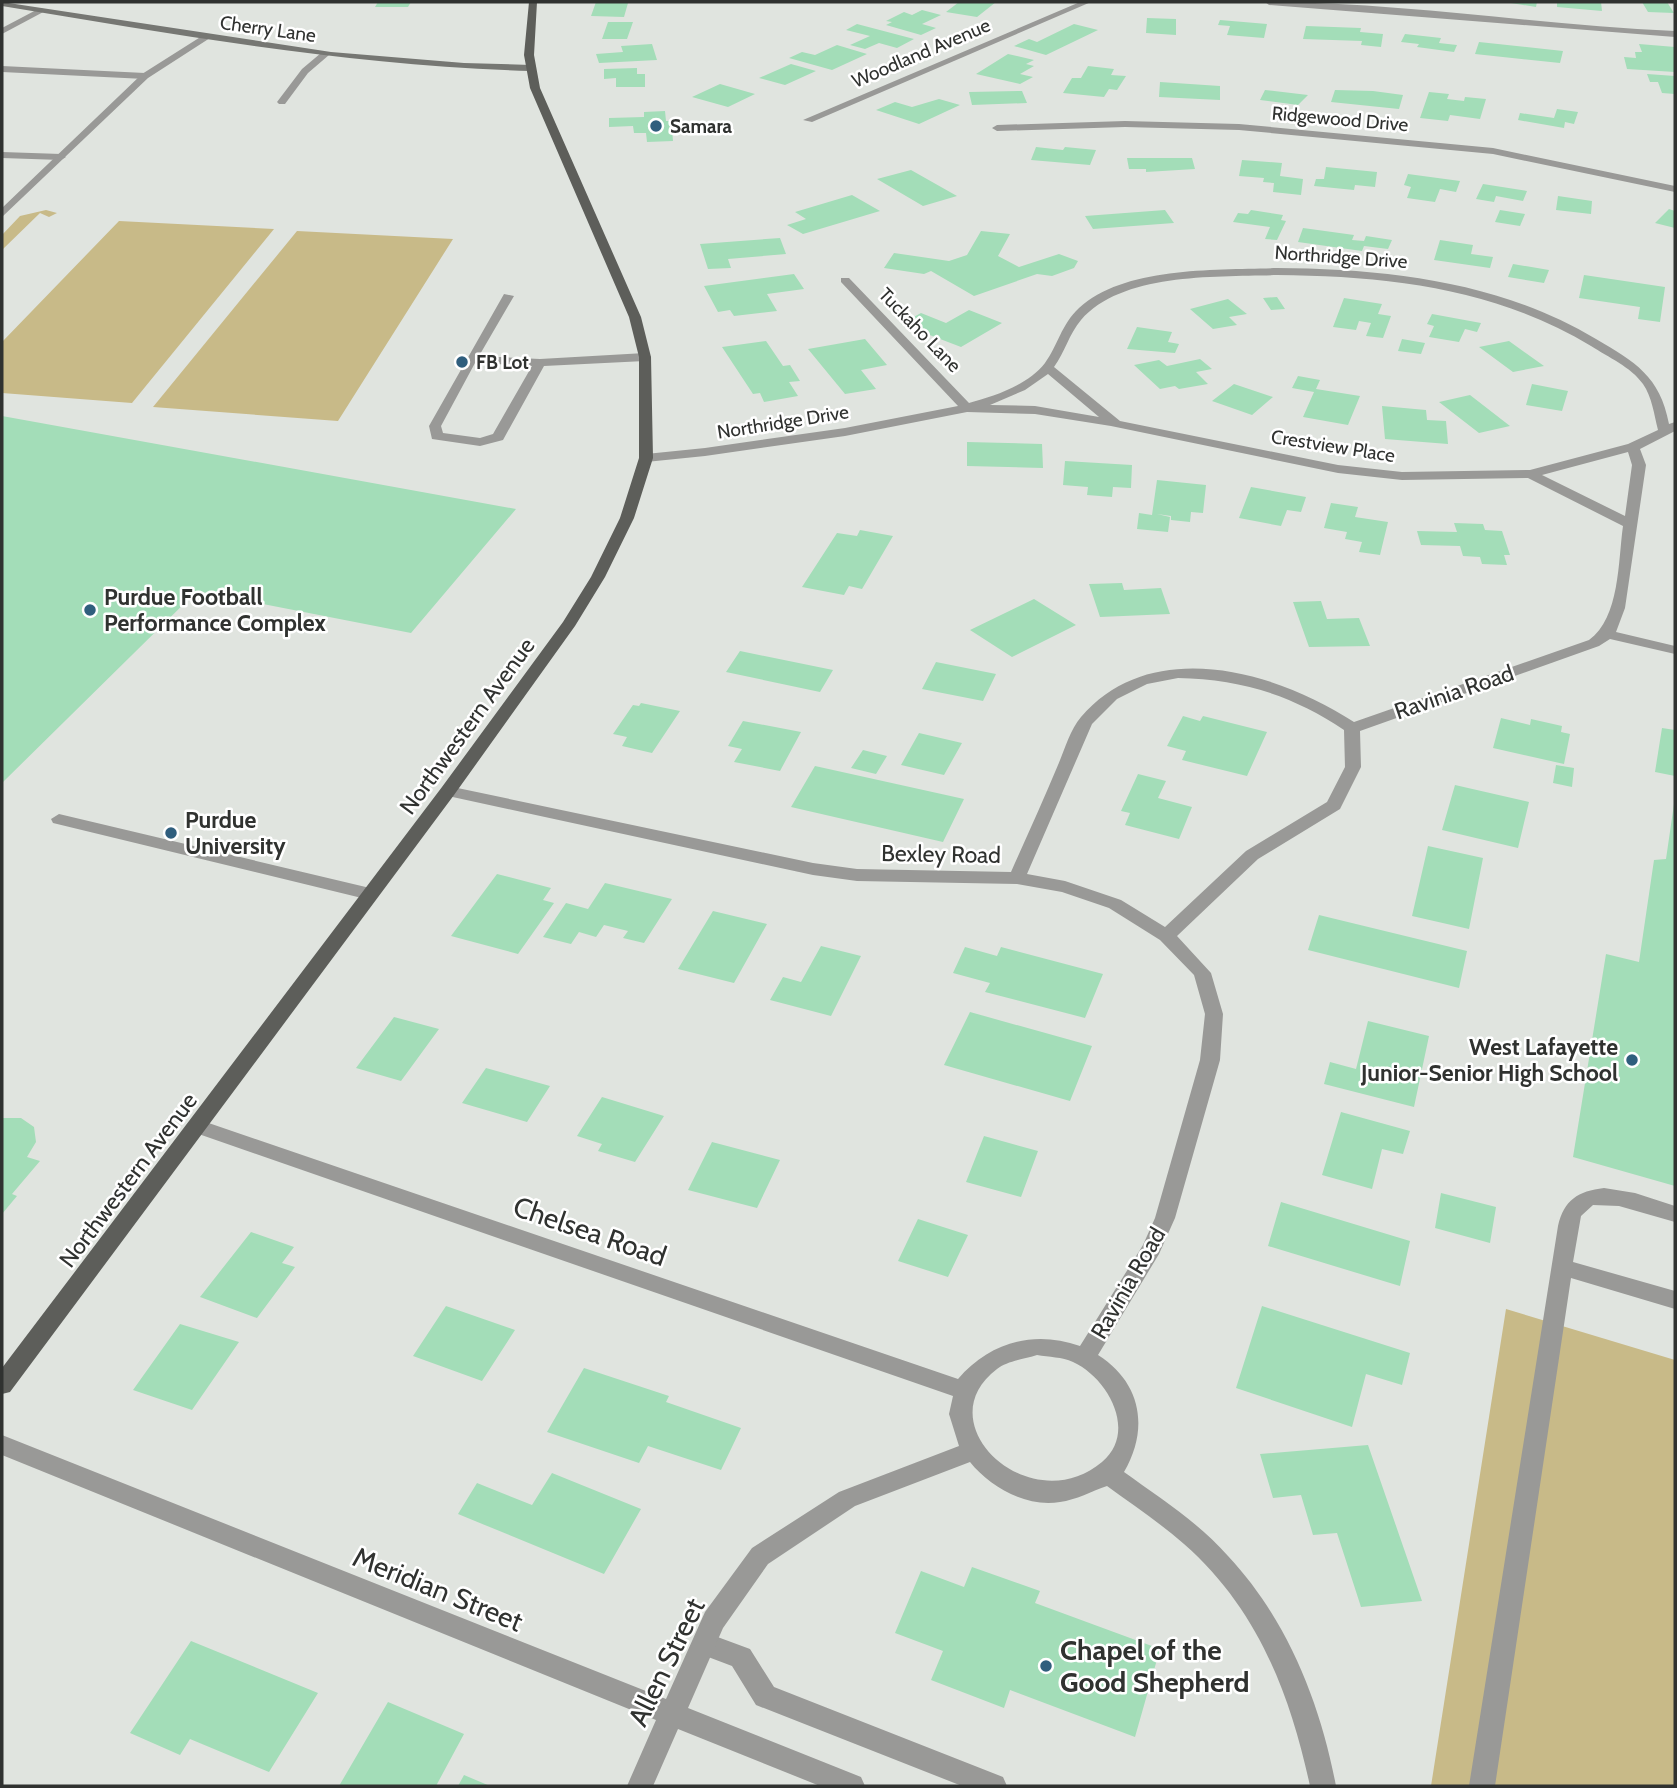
<svg xmlns="http://www.w3.org/2000/svg" width="1677" height="1788" font-family="Cabin,sans-serif">
	<rect width="100%" height="100%" fill="#e0e4df"/>
	<!-- green -->
	<path fill="#c8ba88" d="M46 210 57 213 49 217 40 213 2 250V235L20 216Z
		M119 221 274 229 132 403 2 393V342Z
		M297 231 453 239 338 421 153 407Z
		M1506 1309 1675 1360V1786H1431Z"/>
	<!-- building -->
	<path fill="#a3ddb8" d="M378 2H411L408 7H375Z
		M596 2 628 3 624 17 591 16Z
		M959 2H996L977 17 946 12Z
		M1505 2H1537L1536 7Z
		M1557 2H1601L1602 11 1557 7Z
		M1642 2H1667L1674 13 1648 12Z
		M922 10 941 15 922 24 936 28 921 35 886 25 892 22 886 21 904 12 912 15Z
		M1147 18 1176 19V35L1146 33Z
		M1220 20 1267 24 1264 38 1227 35 1230 26 1218 25Z
		M608 22H633L627 39H602Z
		M857 24 914 39 897 48 879 43 865 49 850 45 870 36 846 30Z
		M1074 24 1098 30 1046 55 1014 46 1029 39 1037 42Z
		M1306 26 1361 28 1360 32 1383 34 1381 47 1361 45 1362 41 1303 39Z
		M1405 34 1441 38 1439 43 1457 45 1454 52 1417 47 1419 44 1401 42Z
		M1479 42 1563 51 1560 63 1475 54Z
		M652 44 657 60 599 63 596 54 623 52 621 46Z
		M1639 44 1675 47V72L1627 69 1624 57 1636 58 1635 52H1642Z
		M837 45 867 54 832 70 789 58 802 52 815 55Z
		M1008 54 1034 60 1026 64 1034 66 1020 74 1033 77 1020 84 976 74Z
		M791 64 816 71 785 85 759 78Z
		M1088 66 1114 69 1111 75 1126 76 1117 90 1109 89 1104 97 1063 93 1072 78H1081Z
		M637 68V74H645V87H616V78L604 79V69Z
		M1647 74 1675 76V94L1662 93 1658 82H1650Z
		M1160 82 1220 86V100L1159 97Z
		M720 84 755 94 728 107 692 97Z
		M1265 90 1308 95 1298 105 1260 100Z
		M1335 90 1373 91 1403 95 1399 109 1331 102Z
		M1022 91 1027 103 972 105 969 92Z
		M1429 92 1449 94 1447 99 1464 101 1465 97 1486 99 1480 119 1450 115 1448 121 1420 118Z
		M939 99 960 105 919 124 876 110 895 102 912 107Z
		M1557 109 1578 112 1574 124 1565 122 1564 128 1518 120 1520 113 1554 118Z
		M665 111 666 121H679V129H672L673 141 647 142 646 133H634L633 126 609 127V118L644 117V112Z
		M1036 147 1063 150 1065 147 1096 150 1090 165 1031 160Z
		M1127 158H1192L1195 169 1146 172V169H1129Z
		M1242 160 1282 163 1280 176 1303 179 1301 195 1273 192 1274 183 1263 182 1264 178 1239 176Z
		M1326 167 1377 172 1375 187 1355 185 1354 190 1314 186 1316 179H1324Z
		M911 170 957 196 923 206 877 179Z
		M1408 174 1460 181 1456 192 1440 189 1435 202 1407 198 1411 187 1404 185Z
		M1483 184 1527 191 1523 201 1496 196 1494 202 1476 199Z
		M852 195 880 211 803 234 787 225 806 219 795 212Z
		M1558 196 1592 201 1591 214 1556 210Z
		M1669 209 1675 211V228L1655 223Z
		M1165 210 1174 223 1093 229 1085 216Z
		M1251 210 1283 215 1281 220 1286 221 1277 240 1265 239 1270 227 1233 222 1238 213 1248 214Z
		M1500 210 1525 214 1520 226 1495 222Z
		M1303 228 1354 235 1352 240 1364 241 1366 236 1392 240 1388 249 1364 246 1362 251 1298 242Z
		M981 231 1010 234 998 256 1019 267 1059 254 1078 261 1074 268 1052 276 1037 274 974 296 931 271 924 274 884 268 894 253 949 261 967 255Z
		M780 238 786 254 728 259 731 268 708 269 700 244Z
		M1440 240 1473 245 1471 254 1493 257 1490 268 1434 260Z
		M1513 264 1549 270 1544 283 1508 277Z
		M794 274 804 289 767 294 777 311 734 316 730 310 718 312 704 286Z
		M1584 275 1665 287 1660 322 1638 319 1640 307 1579 298Z
		M1277 297 1285 309 1271 310 1263 298Z
		M1344 298 1382 304 1378 314 1391 316 1383 338 1366 336 1371 323 1359 321 1356 330 1333 327Z
		M1228 299 1247 314 1229 317 1237 325 1213 329 1190 309Z
		M969 310 1002 323 961 347 901 324 921 313 946 323Z
		M1432 314 1481 323 1477 332 1465 329 1459 342 1429 337 1434 326 1427 324Z
		M1137 327 1172 332 1168 342 1179 344 1175 353 1127 349Z
		M865 339 887 365 861 370 876 389 845 394 808 349Z
		M1402 339 1425 343 1421 354 1398 351Z
		M766 341 783 366 790 365 800 381 789 382 798 396 764 402 760 393 753 394 722 347Z
		M1509 341 1544 366 1513 372 1479 347Z
		M1200 359 1212 369 1196 372 1208 384 1179 389 1175 386 1160 389 1134 365 1159 360 1167 366Z
		M1298 376 1320 380 1316 389 1360 396 1348 425 1303 417 1314 392 1292 388Z
		M1234 384 1273 397 1252 415 1212 401Z
		M1532 384 1568 391 1562 411 1526 405Z
		M1470 395 1510 426 1479 433 1439 402Z
		M1382 406 1426 410 1427 420 1446 421 1448 444 1385 439Z
		M2 416 516 509 411 633 197 591 2 783Z
		M967 442 1042 444 1043 468 967 466Z
		M1065 461 1132 465 1131 488 1113 487 1112 497 1087 495 1088 487 1063 485Z
		M1157 480 1206 485 1203 513 1191 512 1190 522 1171 520V516L1157 514 1170 517 1168 532 1137 529 1139 513 1152 515Z
		M1251 487 1306 497 1301 512 1287 510 1281 526 1239 518Z
		M1331 503 1358 507 1355 517 1388 522 1380 555 1359 552 1362 542 1345 539 1347 532 1324 528Z
		M1454 523 1483 524 1485 530 1502 531 1510 555H1504L1507 565 1482 564 1480 557 1463 556 1460 546 1421 545 1417 531 1457 532Z
		M860 530 893 536 862 589 849 586 844 595 802 587 837 533 857 536Z
		M1122 583 1124 590 1161 588 1170 614 1100 617 1089 584Z
		M1034 599 1076 625 1012 657 970 630Z
		M1321 601 1327 619 1359 618 1370 646 1309 647 1293 602Z
		M740 651 833 670 820 692 726 672Z
		M936 662 996 674 983 701 922 689Z
		M641 703 680 711 652 753 622 746 627 737 613 734 633 705 639 706Z
		M1183 716 1200 721 1203 716 1267 732 1247 776 1182 760 1186 751 1167 746Z
		M1501 718 1530 725 1531 719 1562 726 1561 732 1570 734 1564 764 1493 748Z
		M743 721 801 732 780 771 734 762 742 749 728 746Z
		M1662 728 1675 730V776L1655 772Z
		M919 733 962 743 944 775 901 765Z
		M863 750 887 756 876 774 851 768Z
		M1556 765 1574 768 1572 787 1553 783Z
		M815 766 964 799 943 842 791 807Z
		M1138 774 1166 781 1158 798 1192 807 1179 839 1125 825 1130 813 1121 811Z
		M1455 785 1529 802 1518 848 1442 830Z
		M1674 804 1675 805V1186L1573 1157 1606 954 1639 962 1654 860 1666 859Z
		M1428 846 1483 858 1469 929 1412 916Z
		M497 874 551 888 543 900 554 903 518 954 451 936Z
		M605 883 672 899 644 943 623 938 628 931 604 925 596 937 579 932 571 944 543 937 566 903 588 909Z
		M713 911 767 924 734 983 678 969Z
		M1319 915 1467 951 1459 988 1308 950Z
		M821 946 861 956 831 1016 770 1000 783 977 801 982Z
		M965 947 997 956 1001 947 1103 974 1085 1018 985 992 990 983 953 973Z
		M970 1012 1092 1046 1070 1101 944 1065Z
		M394 1017 439 1029 401 1081 356 1068Z
		M1368 1021 1429 1036 1414 1107 1324 1084 1330 1062 1356 1069Z
		M486 1068 550 1086 527 1122 462 1103Z
		M602 1097 664 1116 635 1162 598 1151 602 1144 577 1136Z
		M1341 1112 1410 1131 1403 1154 1382 1149 1372 1189 1322 1175Z
		M2 1118H21L34 1127 36 1142 27 1157 40 1161 12 1194 17 1196 2 1214Z
		M984 1136 1038 1151 1021 1197 966 1182Z
		M712 1142 780 1160 757 1208 688 1190Z
		M1441 1193 1496 1207 1490 1243 1435 1228Z
		M1281 1202 1410 1241 1400 1286 1268 1246Z
		M918 1219 968 1235 948 1277 898 1261Z
		M251 1232 294 1247 282 1263 295 1267 257 1318 200 1297Z
		M446 1306 515 1330 482 1381 413 1356Z
		M1262 1306 1410 1353 1402 1385 1366 1374 1352 1427 1236 1388Z
		M180 1324 239 1342 192 1410 133 1390Z
		M584 1368 669 1396 666 1402 741 1428 721 1470 648 1446 639 1463 547 1432Z
		M1368 1445 1422 1601 1361 1607 1337 1533 1313 1535 1301 1495 1273 1498 1260 1454Z
		M552 1473 641 1509 604 1574 458 1514 477 1483 532 1505Z
		M972 1567 1040 1591 1035 1603 1160 1649 1135 1737 1010 1690 1004 1708 931 1680 943 1651 895 1633 921 1571 964 1587Z
		M191 1641 318 1693 269 1772 190 1739 180 1755 130 1733Z
		M388 1702 464 1734 436 1786H339Z
		M464 1775 490 1786H458Z"/>
	<g fill="none" stroke-linecap="round" stroke-linejoin="round">
		<!-- lane -->
		<path fill="#999997" fill-rule="evenodd" d="M321 53 329 55 308 73 285 104H279L277 102 302 69Z
			M2 66 145 73 150 76 145 79 2 72Z
			M2 152 61 154 66 157 61 160 2 158Z
			M504 294 514 296 479 356 540 359 645 353 651 357 645 361 544 366 503 440 480 446 432 439 429 426ZM475 363 532 366 493 434 480 438 443 433 441 426Z
			M59 814 370 888 379 894 370 900 53 823 51 819Z
			M1604 1188 1635 1193 1675 1206V1222L1619 1206 1593 1205 1581 1216 1573 1262 1675 1291V1309L1571 1278 1495 1786H1469L1558 1226C1564 1200 1578 1191 1604 1188Z
			M704 1632 750 1649 774 1687 1003 1777 1007 1786H962L756 1705 732 1666 695 1652 692 1644 695 1636Z"/>
		<!-- street -->
		<path fill="#999997" fill-rule="evenodd" d="M1080 2H1091L812 122 803 120Z
			M1265 2C1402 2 1538 25 1675 31V37L1269 5Z
			M40 8 47 10 2 34V28Z
			M202 36 210 38 148 78 2 217V208L142 74Z
			M1125 121 1239 124 1493 148 1675 186V192L1493 154 1239 130 1125 127 997 131 992 128 997 125Z
			M1277 268C1387 269 1499 281 1596 339 1635 362 1660 376 1669 424L1675 422V431L1640 449 1646 465 1625 608 1616 632 1675 646V654L1610 639 1599 646 1360 731 1361 767 1340 809 1258 859 1177 936 1211 973 1223 1014 1220 1060 1175 1218 1159 1254 1098 1355C1142 1383 1149 1429 1124 1472 1160 1498 1198 1522 1228 1556 1287 1619 1320 1702 1336 1786H1310C1290 1693 1257 1608 1184 1544 1160 1523 1133 1505 1107 1486 1092 1491 1076 1500 1060 1502 1027 1508 990 1487 970 1462L855 1506 768 1564 723 1628 688 1708 861 1777 865 1786H820L678 1729 653 1786H627L656 1720 2 1455V1435L666 1699 705 1612 752 1548 839 1492 959 1446 949 1414 953 1396 190 1131 187 1126 190 1121 197 1119 958 1379C990 1342 1034 1330 1080 1346L1143 1245 1155 1218 1200 1060 1205 1014 1194 975 1160 940 1109 908 1062 892 1017 884 857 881 813 875 448 796 440 791 448 786 813 863 857 869 1011 872C1027 836 1043 801 1058 765 1065 749 1070 730 1081 717 1151 635 1276 671 1354 722L1589 640C1620 618 1618 561 1623 526L1528 478 1402 480 1338 473 1111 426 1035 414 967 412 845 436 705 456 646 462 639 458 646 454 705 448 845 428 958 406 841 282V278H849L969 403C995 396 1028 385 1045 363 1058 345 1061 325 1079 308 1124 266 1218 270 1277 268ZM1277 275C1387 276 1495 288 1591 346 1608 357 1631 367 1643 384 1652 397 1654 414 1658 430L1628 444 1530 470 1402 472 1338 465 1120 421 1054 367C1065 352 1069 334 1081 320 1122 272 1218 277 1277 275ZM1048 374 1099 417 1035 406 990 405 1025 390ZM1628 452 1632 465 1625 516 1542 475ZM1178 678C1240 679 1292 695 1344 730L1345 767 1327 802 1246 851 1165 927 1121 900 1065 881 1027 874 1092 724 1117 699 1147 684ZM1037 1355C1049 1357 1062 1357 1073 1362 1108 1378 1138 1432 1102 1462 1031 1522 924 1424 997 1369 1007 1361 1025 1359 1037 1355Z"/>
		<!-- secondary -->
		<path fill="#767773" fill-rule="evenodd" d="M2 2 331 52 464 63 531 65 536 68 531 71C352 66 178 35 2 6Z"/>
		<!-- primary -->
		<path fill="#5d5e5a" fill-rule="evenodd" d="M529 2H537L534 55 540 88 641 317 651 357 653 458 634 518 605 577 575 626 454 795 10 1392 2 1394V1368L442 787 563 622 591 577 620 518 639 458V357L629 317 530 88 524 55Z"/>
	</g>
	<!-- markers -->
	<g fill="#2f5e7d" stroke="#fff" stroke-width="2.5">
		<circle cx="656" cy="126" r="7"/>
		<circle cx="462" cy="362" r="7"/>
		<circle cx="90" cy="610" r="7"/>
		<circle cx="171" cy="833" r="7"/>
		<circle cx="1632" cy="1060" r="7"/>
		<circle cx="1046" cy="1666" r="7"/>
	</g>
	<g text-anchor="middle" dominant-baseline="central" stroke-width="5" stroke-linejoin="round" paint-order="stroke">
		<!-- far-street labels -->
		<g font-size="19" fill="#303230" stroke="#fff">
			<text transform="translate(268 29) rotate(8)">Cherry Lane</text>
			<text transform="translate(921 53) rotate(-23)">Woodland Avenue</text>
			<text transform="translate(1340 119) rotate(5)">Ridgewood Drive</text>
			<text transform="translate(1341 257) rotate(4)">Northridge Drive</text>
			<text transform="translate(920 330) rotate(46)">Tuckaho Lane</text>
			<text transform="translate(783 422) rotate(-9)">Northridge Drive</text>
			<text transform="translate(1333 446) rotate(9)">Crestview Place</text>
		</g>
		<!-- far-poi labels -->
		<g font-size="19" font-weight="bold" fill="#303230" stroke="#fff" text-anchor="start">
			<text x="670" y="126">Samara</text>
			<text x="476" y="362">FB Lot</text>
		</g>
		<!-- poi labels -->
		<g font-size="23" font-weight="bold" fill="#303230" stroke="#fff" text-anchor="start">
			<text x="104" y="597">Purdue Football<tspan x="104" dy="26">Performance Complex</tspan></text>
			<text x="185" y="820">Purdue<tspan x="185" dy="26">University</tspan></text>
			<text x="1618" y="1047" text-anchor="end">West Lafayette<tspan x="1618" dy="26">Junior-Senior High School</tspan></text>
		</g>
		<!-- street labels -->
		<g font-size="23" fill="#303230" stroke="#fff">
			<text transform="translate(1454 692) rotate(-19)">Ravinia Road</text>
			<text transform="translate(467 726) rotate(-54)">Northwestern Avenue</text>
			<text transform="translate(941 854) rotate(1)">Bexley Road</text>
			<text transform="translate(128 1180) rotate(-53)">Northwestern Avenue</text>
			<text transform="translate(1128 1283) rotate(-60)">Ravinia Road</text>
		</g>
		<!-- near-street labels -->
		<g font-size="28" fill="#303230" stroke="#fff">
			<text transform="translate(590 1231) rotate(19)">Chelsea Road</text>
			<text transform="translate(438 1589) rotate(22)">Meridian Street</text>
			<text transform="translate(666 1662) rotate(-64)">Allen Street</text>
		</g>
		<!-- near-poi labels -->
		<g font-size="28" font-weight="bold" fill="#303230" stroke="#fff" text-anchor="start">
			<text x="1060" y="1650">Chapel of the<tspan x="1060" dy="32">Good Shepherd</tspan></text>
		</g>
	</g>
	<!-- border -->
	<rect width="1677" height="1788" fill="none" stroke="#303230" stroke-width="7"/>
</svg>
